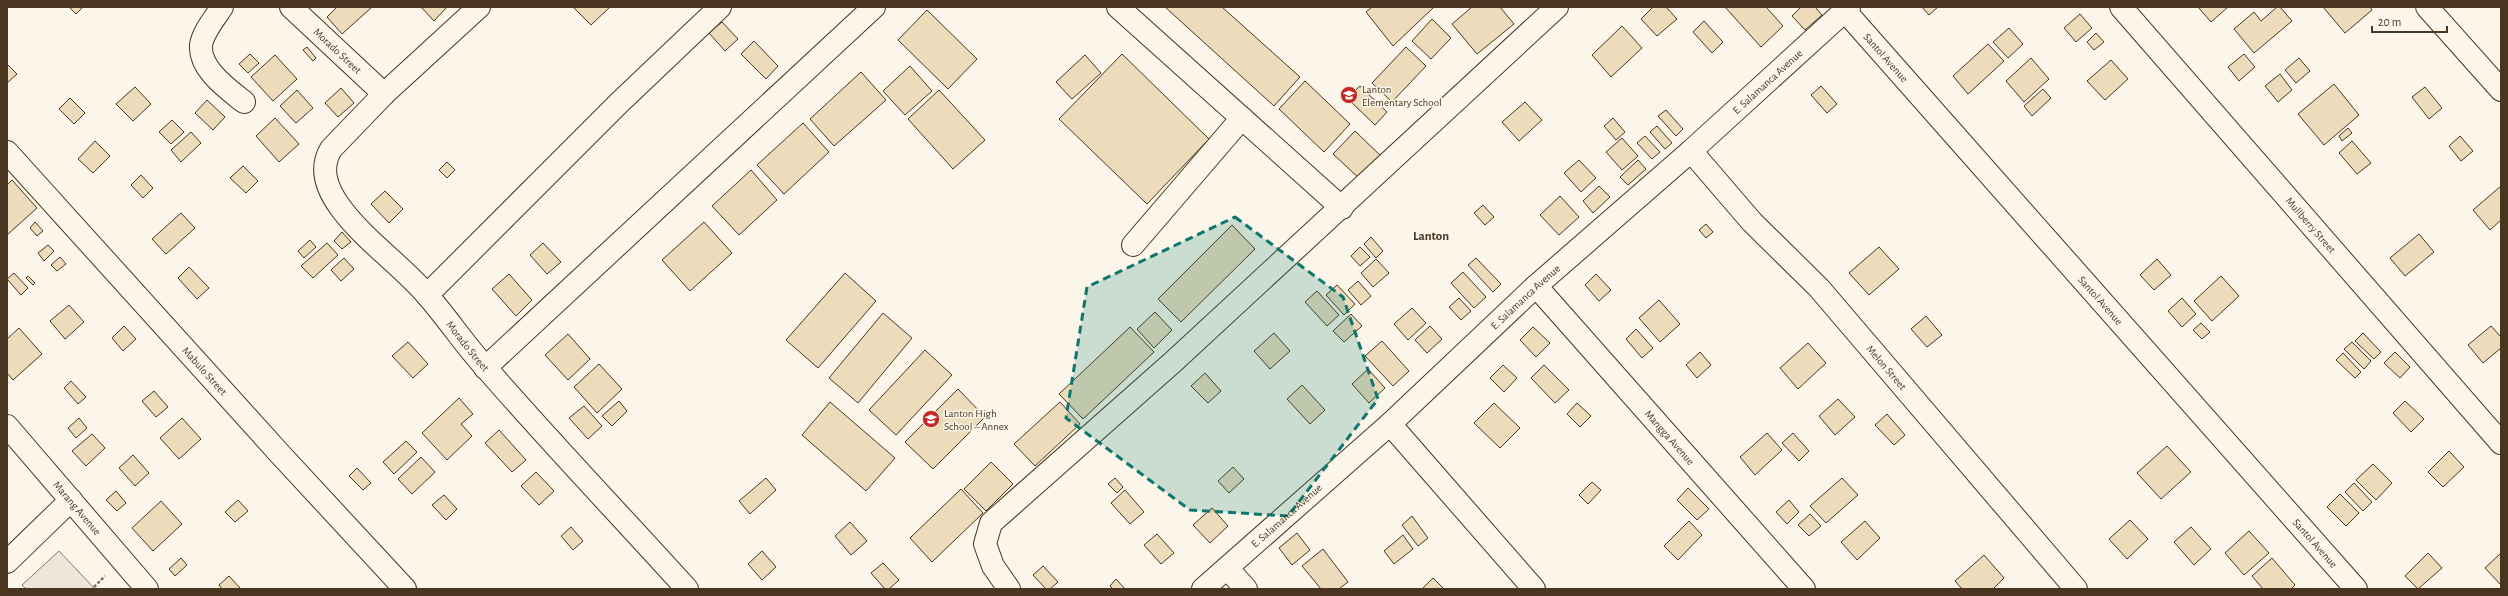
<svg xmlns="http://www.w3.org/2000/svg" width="2508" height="596" font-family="'Alegreya Sans',sans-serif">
	<rect width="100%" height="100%" fill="#fbf6e9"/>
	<!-- green -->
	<path fill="#ede6d9" stroke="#887966" d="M59 551 95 589H26L22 585Z"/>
	<!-- building -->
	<path fill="#ecdcbc" stroke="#4a3520" d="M69 7H83L76 14Z
		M337 7H372L342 34 327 17Z
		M421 7H445L446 8 434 21Z
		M573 7H610L591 25Z
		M1165 7H1222L1300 77 1274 106Z
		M1372 7H1434L1393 46 1366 12Z
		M1472 7H1500L1514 24 1477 54 1452 24Z
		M1653 7H1666L1677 19 1657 36 1641 19Z
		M1725 7H1766L1783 26 1761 47Z
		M1801 7H1815L1822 15 1805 30 1792 16Z
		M1922 7H1938L1929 15Z
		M2198 7H2228L2211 22Z
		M2277 7H2280L2292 21 2254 53 2234 29 2254 12 2261 21Z
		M2323 7H2370L2372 10 2345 33Z
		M927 10 977 59 948 89 898 40Z
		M2080 14 2092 28 2076 42 2064 28Z
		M1432 19 1451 38 1431 59 1412 41Z
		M1704 21 1723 42 1712 53 1693 32Z
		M722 22 738 39 725 51 709 33Z
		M1622 26 1642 48 1611 77 1592 55Z
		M2009 28 2023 44 2008 58 1993 42Z
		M2096 33 2104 42 2094 50 2087 42Z
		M754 41 778 66 766 79 741 54Z
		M1988 44 2004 61 1968 94 1953 76Z
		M307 47 316 58 313 61 303 50Z
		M1406 47 1426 66 1392 102 1372 83Z
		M250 54 259 63 248 73 239 64Z
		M1122 54 1209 139 1147 204 1059 119Z
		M2244 54 2255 67 2239 81 2228 67Z
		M275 55 297 79 273 101 251 77Z
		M1085 55 1101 73 1072 99 1056 82Z
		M2031 58 2049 79 2024 102 2006 81Z
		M2299 58 2310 71 2296 83 2285 70Z
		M2111 60 2128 79 2105 100 2087 81Z
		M7 64 17 74 7 83Z
		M910 66 932 91 905 115 883 91Z
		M861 72 886 100 834 146 810 119Z
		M2280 74 2292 90 2278 102 2265 86Z
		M1305 81 1350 124 1324 152 1279 109Z
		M2334 84 2359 115 2324 145 2298 114Z
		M1360 86 1387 112 1375 125 1347 98Z
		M1821 86 1837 104 1827 113 1811 95Z
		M135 87 151 104 133 121 116 104Z
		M2425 87 2442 108 2429 119 2412 97Z
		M341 88 354 103 338 117 325 103Z
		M2043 89 2051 98 2032 116 2024 106Z
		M297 90 313 108 296 123 280 106Z
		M939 90 985 140 953 169 908 119Z
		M70 98 85 113 74 124 59 109Z
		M207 100 225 117 213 130 195 113Z
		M1525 102 1542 120 1519 141 1502 122Z
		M1666 110 1683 129 1676 136 1658 116Z
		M275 118 299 144 279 162 256 136Z
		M1613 118 1625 132 1616 140 1604 126Z
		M172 120 184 132 171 144 159 132Z
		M803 123 829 152 784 194 757 165Z
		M1657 126 1672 143 1665 149 1650 132Z
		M2348 128 2352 133 2342 141 2339 136Z
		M1355 131 1383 158 1361 180 1333 154Z
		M191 132 201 143 181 162 171 150Z
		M1645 136 1660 152 1652 159 1637 143Z
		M2460 136 2473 151 2461 161 2449 146Z
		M1622 138 1638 156 1622 170 1606 152Z
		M95 141 110 156 93 173 78 159Z
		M2352 141 2371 163 2357 174 2339 153Z
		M1579 160 1596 178 1581 192 1564 173Z
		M1638 160 1646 169 1628 185 1620 177Z
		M447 162 455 170 447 178 439 170Z
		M243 166 258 181 246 193 230 178Z
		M751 170 777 200 739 235 712 206Z
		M141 175 153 188 143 198 131 185Z
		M12 180 37 208 7 235V185Z
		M1599 186 1610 197 1593 213 1583 201Z
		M2501 186V220L2490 230 2473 210Z
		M385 191 403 209 389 223 371 204Z
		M1560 196 1579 217 1559 235 1540 215Z
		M1483 205 1494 217 1485 225 1474 213Z
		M181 213 195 228 166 254 152 239Z
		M35 222 43 231 37 236 30 228Z
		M704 222 732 253 690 291 662 260Z
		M1706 224 1713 232 1706 238 1699 230Z
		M1232 225 1255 249 1181 322 1158 299Z
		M342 232 351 242 342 249 334 241Z
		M2419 234 2434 252 2405 276 2390 258Z
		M1371 237 1383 251 1376 258 1364 244Z
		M310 240 316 247 304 258 298 251Z
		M327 243 338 255 313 278 301 266Z
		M543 243 561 262 547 274 530 255Z
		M48 245 54 251 44 261 38 253Z
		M1360 247 1370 257 1360 266 1351 256Z
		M1879 247 1899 269 1869 295 1849 273Z
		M60 257 66 264 57 271 51 265Z
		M344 258 354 269 341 281 331 270Z
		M1476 258 1501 284 1493 292 1468 265Z
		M1376 259 1389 273 1373 287 1361 273Z
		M2157 259 2171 275 2154 290 2140 275Z
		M189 267 209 288 197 299 178 278Z
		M1463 272 1486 297 1474 308 1451 283Z
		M14 273 28 288 21 295 7 279Z
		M845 273 876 301 818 368 786 340Z
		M509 274 532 300 516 316 492 289Z
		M1596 274 1611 290 1599 301 1585 285Z
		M28 276 35 283 33 285 26 278Z
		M2221 276 2239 296 2212 321 2194 301Z
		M1358 281 1371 296 1361 305 1348 290Z
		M1337 285 1355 304 1344 315 1326 295Z
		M1317 291 1339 315 1327 326 1305 302Z
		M1459 298 1471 311 1461 320 1449 307Z
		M2182 298 2196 314 2182 327 2168 311Z
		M1659 300 1680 324 1660 342 1639 318Z
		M69 305 84 322 65 339 50 321Z
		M1412 308 1426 323 1408 340 1394 324Z
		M1155 312 1172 330 1154 348 1137 329Z
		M883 313 912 338 858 403 829 378Z
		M1351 314 1362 326 1344 342 1333 331Z
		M1926 316 1942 335 1927 347 1911 329Z
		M2201 323 2210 332 2202 339 2193 330Z
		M124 326 136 339 123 351 112 338Z
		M1430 326 1442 339 1427 353 1415 340Z
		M2491 326 2501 337V348L2483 363 2468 345Z
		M1130 327 1154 352 1083 419 1059 394Z
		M1533 327 1550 343 1536 357 1520 340Z
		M19 328 42 354 13 380 7 373V339Z
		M1636 329 1653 348 1642 358 1626 339Z
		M1274 333 1290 351 1270 369 1254 351Z
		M2363 333 2381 352 2374 359 2355 341Z
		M568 334 590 359 568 380 545 355Z
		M1382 341 1409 371 1393 386 1365 356Z
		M408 342 428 364 413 378 392 356Z
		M2352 342 2371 361 2364 369 2344 349Z
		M1808 343 1826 363 1798 389 1780 368Z
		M925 350 952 375 896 435 869 410Z
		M1700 352 1711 365 1697 378 1686 365Z
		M2395 352 2410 367 2400 378 2384 363Z
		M2343 353 2361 372 2355 378 2336 360Z
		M599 364 622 389 597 413 574 387Z
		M1503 365 1517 378 1504 392 1490 378Z
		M1544 365 1569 390 1555 403 1531 378Z
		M1368 369 1385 388 1369 403 1352 384Z
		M1205 373 1221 391 1208 403 1191 386Z
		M71 381 86 397 78 404 64 388Z
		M1302 385 1325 410 1310 424 1287 399Z
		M958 389 985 417 933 469 905 442Z
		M154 391 168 407 156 417 142 401Z
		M459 398 473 414 461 424 472 436 447 460 422 433Z
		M1838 399 1855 417 1835 435 1819 416Z
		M619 401 627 411 612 426 602 416Z
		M2405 401 2424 419 2411 432 2393 413Z
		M830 402 895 458 866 491 802 435Z
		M1060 402 1080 424 1035 466 1014 444Z
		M1494 403 1520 428 1500 448 1474 423Z
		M1577 403 1591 416 1580 427 1567 414Z
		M584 406 602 426 588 439 569 418Z
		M1887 414 1905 435 1894 445 1875 425Z
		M79 418 87 428 76 438 68 428Z
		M182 418 201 439 179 459 160 438Z
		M499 430 526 460 512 472 485 443Z
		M1767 433 1782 450 1755 475 1740 457Z
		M1793 433 1809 451 1799 461 1782 443Z
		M92 434 105 448 86 466 72 451Z
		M406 441 417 452 394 474 383 462Z
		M2167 446 2191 472 2161 499 2137 473Z
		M2449 451 2464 467 2443 487 2428 472Z
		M133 455 149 473 135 486 119 468Z
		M421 457 435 472 412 494 398 479Z
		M991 462 1013 484 986 511 964 489Z
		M2373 464 2392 483 2376 500 2356 480Z
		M1233 467 1244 479 1229 493 1218 481Z
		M357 468 371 483 363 490 349 476Z
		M536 472 554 491 539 505 521 486Z
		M766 478 776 490 750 514 739 501Z
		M1115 478 1123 487 1117 493 1108 484Z
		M1842 478 1858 495 1826 523 1810 506Z
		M1592 482 1601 490 1588 504 1579 495Z
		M2354 483 2372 502 2363 511 2345 492Z
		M1688 488 1709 509 1697 520 1677 500Z
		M961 489 983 513 932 562 910 538Z
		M1125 490 1144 512 1130 524 1111 503Z
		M116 491 126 503 117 511 106 500Z
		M2340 494 2359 513 2346 526 2327 507Z
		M444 495 457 509 446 520 432 505Z
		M238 500 248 511 235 522 225 512Z
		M1789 500 1799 512 1787 524 1776 512Z
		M161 501 182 524 153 551 132 528Z
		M1212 508 1228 526 1210 543 1193 525Z
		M1810 514 1821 526 1809 536 1798 525Z
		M1412 516 1428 538 1418 546 1402 525Z
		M2130 520 2148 539 2127 559 2109 539Z
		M1689 521 1702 535 1678 560 1664 546Z
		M1865 521 1880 538 1857 560 1841 542Z
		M850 522 867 541 851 555 835 536Z
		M571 527 583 541 573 550 561 536Z
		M2191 527 2211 549 2194 565 2174 542Z
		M2249 531 2269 553 2244 575 2225 553Z
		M1297 533 1310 550 1292 565 1279 548Z
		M1157 534 1174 553 1161 564 1144 545Z
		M1403 535 1413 549 1394 564 1384 551Z
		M1323 549 1348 582 1339 589H1321L1302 566Z
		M762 551 776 567 762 580 748 564Z
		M2428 553 2442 568 2418 589 2405 576Z
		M2501 553V585L2485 568Z
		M1984 555 2004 578 1993 589H1962L1955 581Z
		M181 558 187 565 175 576 169 569Z
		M2272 558 2295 585 2291 589H2263L2252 576Z
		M883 563 899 580 889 589H885L871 573Z
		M1043 566 1058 582 1050 589H1046L1033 575Z
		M229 576 240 588 238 589H222L219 585Z
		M1433 578 1444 589H1422Z
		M1116 579 1125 589H1113L1110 586Z"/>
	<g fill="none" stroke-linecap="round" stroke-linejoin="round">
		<defs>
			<g id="minor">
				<path d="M222 7C215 18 203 32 201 45 199 69 228 89 244 102"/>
				<path id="s1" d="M291 7 384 94"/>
				<path id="s2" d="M479 7 384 94 331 149C319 169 327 189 340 207 364 240 400 264 427 295 448 319 465 345 486 368 551 443 620 515 687 589"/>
				<path d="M1118 7 1342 208"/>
				<path id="s3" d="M2121 7 2501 443"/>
				<path d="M2427 7 2501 90"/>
				<path id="s4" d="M1845 11 2356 589"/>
				<path id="s5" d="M1691 151 1752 222 1819 288 2076 589"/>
				<path id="s6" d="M7 152 280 454 405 589"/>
				<path d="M1133 245 1242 118"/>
				<path id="s7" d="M1536 286 1804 589"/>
				<path d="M427 295 619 103 720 7"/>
				<path d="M485 368 874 7"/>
				<path d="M1390 424 1534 589"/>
				<path id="s8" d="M7 426 147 589"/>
				<path d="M7 562 71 500"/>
				<path d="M1227 568 1246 589"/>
				<path d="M1009 589 993 566 985 544 991 523 1173 362 1557 7"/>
				<path id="s9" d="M1203 589 1390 424 1536 286 1691 151 1849 7"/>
			</g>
		</defs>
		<!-- minor casing -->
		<use href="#minor" stroke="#4a3520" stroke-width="24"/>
		<!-- path -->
		<path stroke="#7f6f5c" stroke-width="2.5" stroke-dasharray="3 2" stroke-linecap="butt" d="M94 587 105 576"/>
		<!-- minor -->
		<use href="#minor" stroke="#fbf6e9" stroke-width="22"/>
	</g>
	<!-- marked area -->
	<path fill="#0f766e" fill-opacity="0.2" stroke="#0f766e" stroke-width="3" stroke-dasharray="8 5" stroke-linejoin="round" d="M1235 217 1343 297 1378 399 1288 516 1190 510 1066 418 1087 287Z"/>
	<!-- icons -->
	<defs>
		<symbol id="school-disc" viewBox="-11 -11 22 22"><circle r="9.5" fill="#c62828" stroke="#fbf6e9"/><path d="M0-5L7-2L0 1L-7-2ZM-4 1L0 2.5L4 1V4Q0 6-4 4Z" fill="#fff"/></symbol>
	</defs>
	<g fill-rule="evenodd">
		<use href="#school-disc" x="1339" y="85" width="20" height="20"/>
		<use href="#school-disc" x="921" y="409" width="20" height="20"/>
	</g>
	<g text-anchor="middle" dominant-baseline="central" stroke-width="3" stroke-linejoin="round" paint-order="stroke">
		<!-- street labels -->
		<g font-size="11" fill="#4a3520" stroke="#fbf6e9">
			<text stroke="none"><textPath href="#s1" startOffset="64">Morado Street</textPath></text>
			<text stroke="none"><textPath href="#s4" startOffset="62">Santol Avenue</textPath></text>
			<text stroke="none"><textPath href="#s9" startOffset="759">E. Salamanca Avenue</textPath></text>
			<text stroke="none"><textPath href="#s3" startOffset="289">Mullberry Street</textPath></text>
			<text stroke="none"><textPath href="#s9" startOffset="435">E. Salamanca Avenue</textPath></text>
			<text stroke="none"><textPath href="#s4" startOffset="386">Santol Avenue</textPath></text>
			<text stroke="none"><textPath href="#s2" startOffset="457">Morado Street</textPath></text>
			<text stroke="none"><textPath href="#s5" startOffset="292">Melon Street</textPath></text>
			<text stroke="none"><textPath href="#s6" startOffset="295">Mabulo Street</textPath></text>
			<text stroke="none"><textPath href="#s7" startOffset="202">Mangga Avenue</textPath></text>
			<text stroke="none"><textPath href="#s8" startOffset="108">Marang Avenue</textPath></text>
			<text stroke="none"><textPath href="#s9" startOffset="111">E. Salamanca Avenue</textPath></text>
			<text stroke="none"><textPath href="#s4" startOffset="710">Santol Avenue</textPath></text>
		</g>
		<!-- poi labels -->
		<g font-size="11" fill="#4a3520" stroke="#fbf6e9" text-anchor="start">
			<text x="1362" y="89">Lanton<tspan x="1362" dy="13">Elementary School</tspan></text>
			<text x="944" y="413">Lanton High<tspan x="944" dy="13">School – Annex</tspan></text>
		</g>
		<!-- quarter labels -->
		<g font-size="13" font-weight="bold" fill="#4a3520" stroke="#fbf6e9">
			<text x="1431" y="236">Lanton</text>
		</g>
	</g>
	<!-- border -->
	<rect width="2508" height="596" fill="none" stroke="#4a3520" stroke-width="16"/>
	<!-- scale -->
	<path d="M2372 26v6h75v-6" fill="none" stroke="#4a3520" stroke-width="2"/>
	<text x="2378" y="26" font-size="12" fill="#4a3520" stroke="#fbf6e9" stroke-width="3" paint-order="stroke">20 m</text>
</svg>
